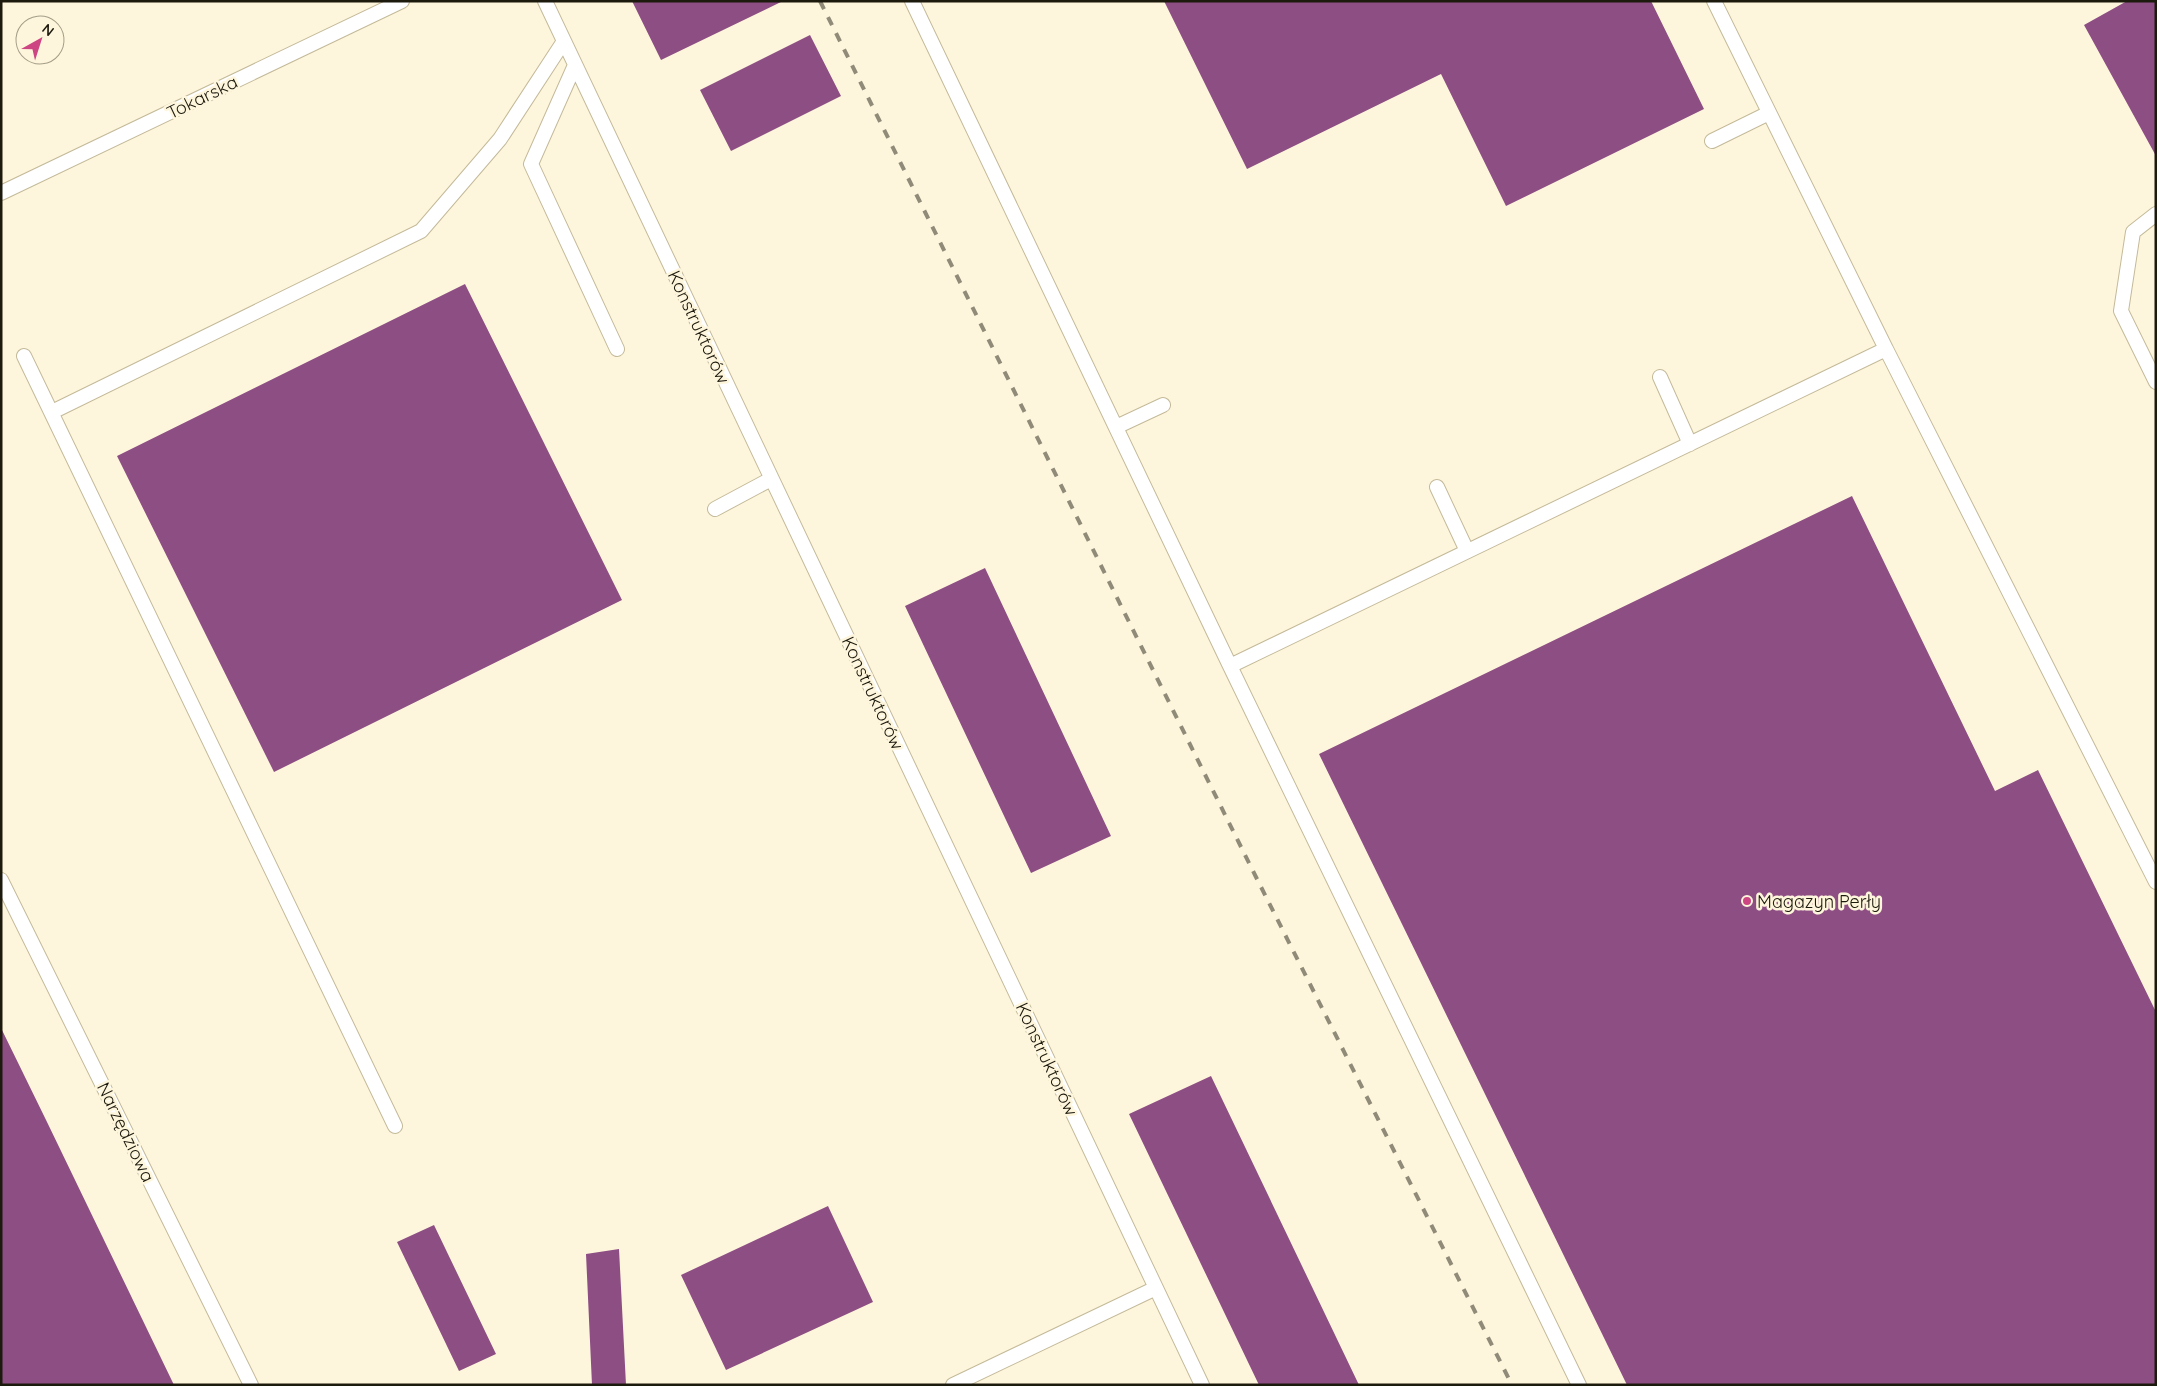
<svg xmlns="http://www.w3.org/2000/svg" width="2157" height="1386" font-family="Quicksand,sans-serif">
	<rect width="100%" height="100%" fill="#fef6dc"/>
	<!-- building -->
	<path fill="#8d4e84" d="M632 1H783L661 60Z
		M1164 1H1651L1704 109 1506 206 1441 74 1247 169Z
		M2127 1H2156V156L2084 25Z
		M810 35 841 96 731 151 700 90Z
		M465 284 622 600 274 772 117 456Z
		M1852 496 1995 791 2038 770 2156 1012V1385H1627L1319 754Z
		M985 568 1111 836 1031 873 905 606Z
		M1 1028 47 1122 174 1385H1Z
		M1211 1076 1359 1385H1259L1129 1114Z
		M828 1206 873 1302 726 1370 681 1275Z
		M434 1225 496 1354 459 1371 397 1242Z
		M619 1249 626 1385H592L586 1254Z"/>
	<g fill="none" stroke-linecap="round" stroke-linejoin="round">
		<defs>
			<path id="lane" d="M545 1 1202 1385
				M912 1 1230 666 1886 349 1714 1
				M575 65 531 164 617 349
				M1712 141 1769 113
				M1 193 402 1
				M2156 214 2133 232 2121 311 2156 382
				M1886 349 2156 882
				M24 356 395 1126
				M1660 377 1690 444
				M52 412 421 231 500 139 564 41
				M1116 427 1163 405
				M1437 487 1467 551
				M715 509 771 479
				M1230 666 1579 1385
				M1 880 251 1385
				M953 1385 1156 1288"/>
		</defs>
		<!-- lane casing -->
		<use href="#lane" stroke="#c4ba9a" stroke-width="16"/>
		<!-- lane -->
		<use href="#lane" stroke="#fff" stroke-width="14"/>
		<!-- rail -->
		<path stroke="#908b78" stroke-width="4" stroke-dasharray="9 9" stroke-linecap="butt" d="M820 1 1256 877 1512 1385"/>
	</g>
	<!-- markers -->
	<circle fill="#cd4583" stroke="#fef6dc" stroke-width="2" cx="1747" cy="901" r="5"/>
	<g text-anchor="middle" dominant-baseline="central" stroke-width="5" stroke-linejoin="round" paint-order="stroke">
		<!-- street labels -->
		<g font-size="18" fill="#1c190d" stroke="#fef6dc">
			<text transform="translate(202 97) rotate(-26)">Tokarska</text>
			<text transform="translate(699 327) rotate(65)">Konstruktorów</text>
			<text transform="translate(873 693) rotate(65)">Konstruktorów</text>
			<text transform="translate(1047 1059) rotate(65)">Konstruktorów</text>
			<text transform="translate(126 1132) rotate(64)">Narzędziowa</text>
		</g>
		<!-- poi labels -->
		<g font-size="18" fill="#1c190d" stroke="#fef6dc" text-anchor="start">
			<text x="1757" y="901">Magazyn Perły</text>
		</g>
	</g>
	<!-- border -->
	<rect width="2157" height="1386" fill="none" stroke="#1c190d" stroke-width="5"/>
	<!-- north arrow -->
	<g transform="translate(40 40) rotate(39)"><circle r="24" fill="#fef6dc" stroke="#a49e89"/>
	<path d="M0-4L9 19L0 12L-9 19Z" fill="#cd4583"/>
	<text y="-8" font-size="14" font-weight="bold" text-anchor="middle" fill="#1c190d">N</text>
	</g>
</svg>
